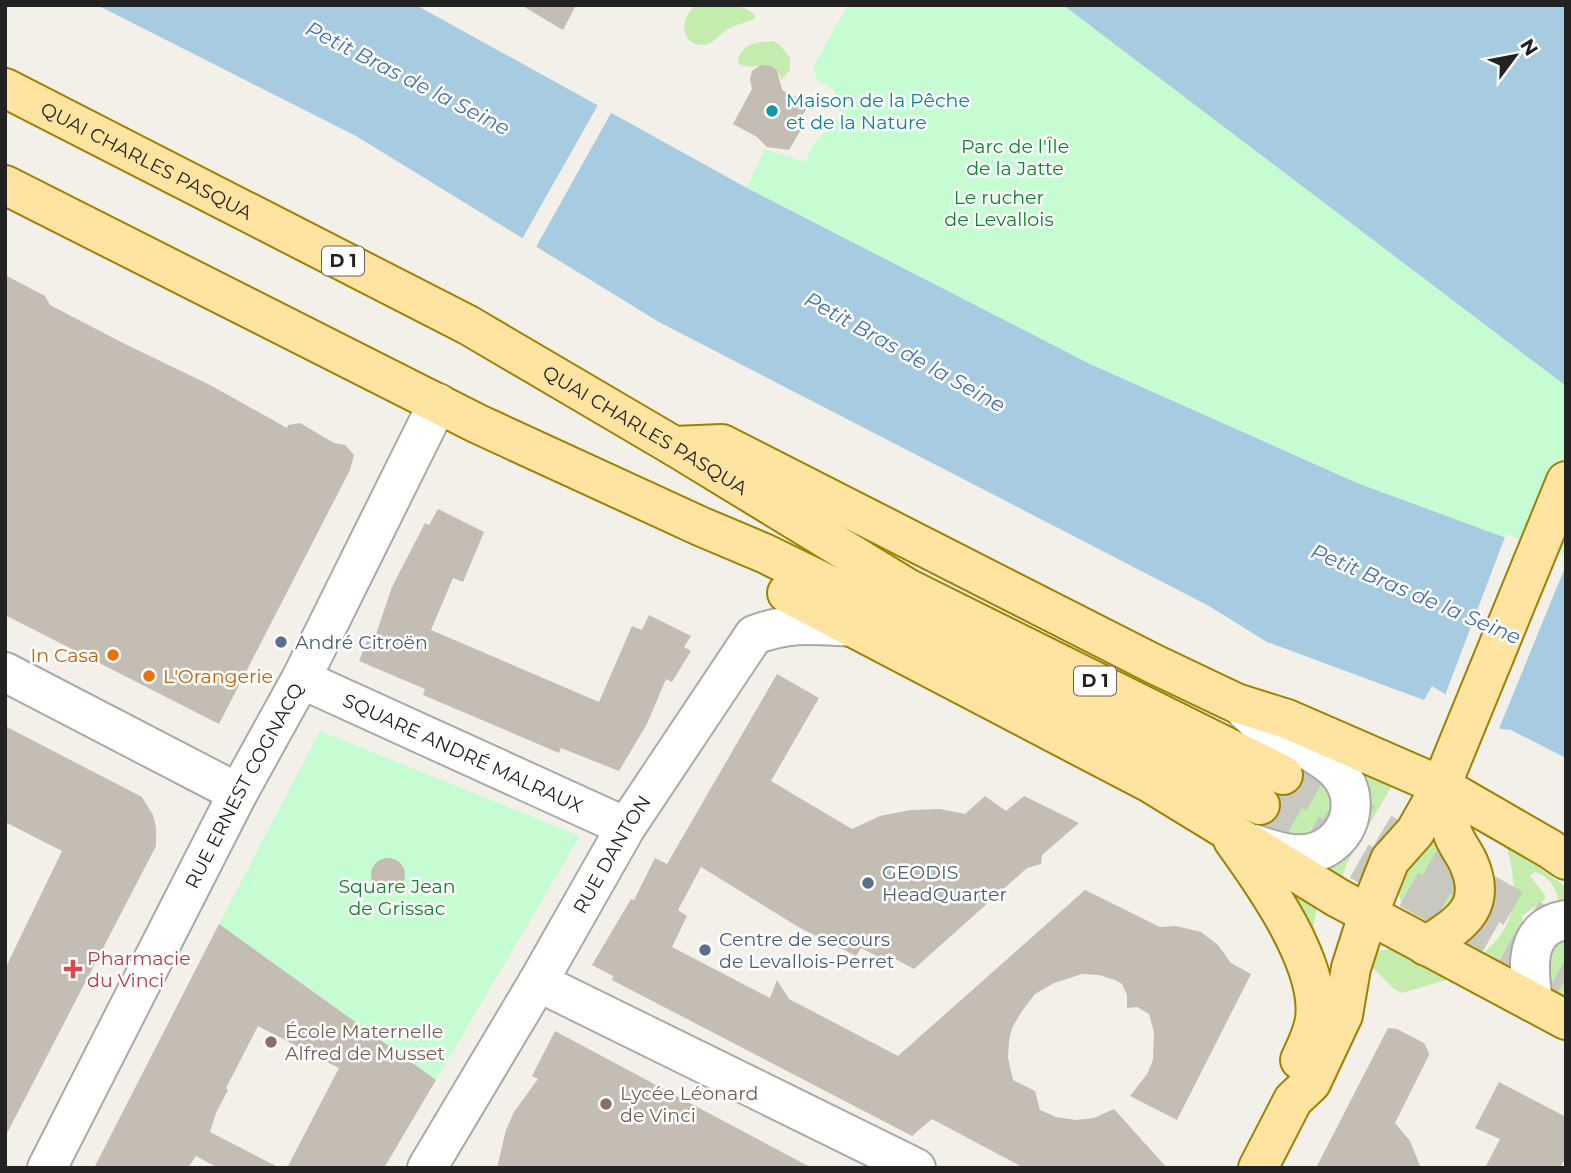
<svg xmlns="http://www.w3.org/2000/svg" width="1571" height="1173" font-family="Montserrat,sans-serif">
	<rect width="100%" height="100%" fill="#f2f0e8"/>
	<!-- grass -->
	<path fill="#c4edad" d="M696 5C716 5 739 0 755 15V18C745 24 734 24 725 31 717 36 713 45 702 45 679 44 680 17 696 5Z
		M773 41 780 45 790 58V70L781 80C776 54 752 74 738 63 739 44 757 42 773 41Z
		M1300 762 1329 776 1339 806 1315 842 1267 830 1270 825C1304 821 1320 791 1300 762Z
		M1349 767 1394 782 1346 865 1341 882 1321 863Z
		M1435 839 1457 873 1458 896C1454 901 1450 909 1445 913 1424 929 1393 906 1398 882 1400 871 1423 849 1431 840Z
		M1505 842 1566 887V907H1560C1558 891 1551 877 1535 872L1530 876 1545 895V899L1522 916 1525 936 1514 972 1481 955C1488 948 1496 942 1501 934 1521 907 1514 871 1505 842Z
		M1281 885 1317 906 1312 937Z
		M1566 930V1004L1549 992 1539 957Z
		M1390 949 1420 961 1447 977 1446 980 1402 993 1394 989 1368 963 1376 951Z"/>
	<!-- park -->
	<path fill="#c5fcd1" d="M848 5H1063L1566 386V560L1357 483 1090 364 747 188 764 149 805 162 815 142 842 115 834 90 817 80 813 67Z
		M320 731 580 836 436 1080 219 924Z"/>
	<!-- water -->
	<path fill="#a7cce1" d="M97 5H416L747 188 1090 364 1357 483 1566 560V758L1511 730 1501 729 1432 686 1424 700 1267 642 1209 606 659 322 356 136Z
		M1063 5H1566V386Z"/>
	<!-- pier -->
	<path fill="#f2f0e8" d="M598 105 611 113 536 247 522 239Z
		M1506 534 1566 556V565L1498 731 1444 698Z"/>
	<!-- building -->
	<path fill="#c3bdb4" d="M521 5H576L563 30Z
		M761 65 771 66 777 70 782 90 809 104 801 118 803 126 789 150 767 147 757 137 733 124 752 89 750 79 752 71Z
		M5 275 45 296 50 305 123 343 212 386 287 428 288 425 300 423 334 443 345 445 354 455 350 470 219 724 5 615Z
		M438 509 484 532 463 582 453 578 431 630 599 702 632 626 642 630 649 615 691 636 684 647 691 651 672 682 666 679 647 724 619 771 561 748 559 753 423 695 425 689 359 661 367 641 373 643 392 587 425 523 429 525Z
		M777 674 819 698 771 781 852 829 880 816 911 810 940 809 965 814 985 796 1006 811 1024 796 1079 823 1042 855 1041 864 1027 868 914 969 886 954 883 959 861 948 856 956 800 928 701 867 678 910 687 916 672 947 770 998 777 980 789 999 898 1056 1085 890 1160 927 1176 926 1201 932 1218 945 1231 963 1251 974 1177 1120 1130 1096 1147 1074 1153 1060 1154 1032 1149 1014 1137 1007 1127 1008V995L1122 984 1115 980 1099 975 1082 974 1054 983 1035 994 1022 1011 1012 1028 1009 1041 1008 1058 1013 1080 1035 1091 1040 1110 1056 1117 1076 1120 1094 1118 1114 1109 1167 1168H1024L932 1119 912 1136 612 980 613 976 592 965 631 899 634 900 655 858 667 864Z
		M5 726 142 797 153 815 156 827V846L5 1137V969L62 851 5 822Z
		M371 875a17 17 0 1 1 34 0a17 17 0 1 1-34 0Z
		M219 924 436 1080 384 1168H287L339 1068 258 1026 226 1088 228 1090 216 1113 210 1132 280 1168H218L196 1156 188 1168H94Z
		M1388 1028 1397 1029 1424 1043 1429 1053 1428 1057 1395 1123 1410 1141 1421 1168H1316Z
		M555 1031 656 1085 812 1168H497L506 1130 514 1112 538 1079 532 1076Z
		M1499 1082 1566 1117V1157L1560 1168H1485L1500 1139 1475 1128Z"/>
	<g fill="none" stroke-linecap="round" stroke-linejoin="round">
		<!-- major-tunnel -->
		<path stroke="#c8c7c0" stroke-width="38" stroke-dasharray="38 19" stroke-linecap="butt" d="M1283 775 1566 939
			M1260 805 1566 978"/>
		<defs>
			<g id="minor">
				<path d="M5 672 238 793"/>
				<path id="s1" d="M301 679 626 827"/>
				<path d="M1245 710C1252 716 1258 723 1266 728 1299 749 1358 763 1350 813 1348 826 1341 836 1331 844 1307 862 1280 853 1254 844"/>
				<path d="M538 982 916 1168"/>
				<path d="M1533 1001C1528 969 1523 927 1566 920"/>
				<path id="s2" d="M47 1168 238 793 301 679 438 403"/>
				<path id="s3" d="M427 1168 538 982 626 827 754 635C792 621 814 625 853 627"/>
			</g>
			<g id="major">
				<path id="s4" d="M5 88 468 325 674 446 907 588 1283 775"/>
				<path d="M5 185 478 424 702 527 766 554 897 618 1260 805"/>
				<path d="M674 446 722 444 1154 664 1236 703 1287 719 1441 786 1550 849 1566 860"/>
				<path d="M787 593 1152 784 1338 898 1566 1020"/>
				<path d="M1233 840C1264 883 1322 964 1315 1019 1313 1034 1306 1047 1300 1060"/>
				<path d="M1426 946C1459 924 1488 909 1469 864 1465 854 1457 845 1453 834 1448 819 1445 802 1441 786"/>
				<path d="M1258 1168 1293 1100 1311 1083 1343 1015 1351 968 1368 915 1390 860 1415 832 1441 786 1566 481"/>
			</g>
		</defs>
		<!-- minor casing -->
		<use href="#minor" stroke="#a9a9a9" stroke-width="42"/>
		<!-- major casing -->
		<use href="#major" stroke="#9f8100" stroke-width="42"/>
		<!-- minor -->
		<use href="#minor" stroke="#fff" stroke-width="38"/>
		<!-- major -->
		<use href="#major" stroke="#ffe3a0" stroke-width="38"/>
	</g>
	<!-- markers -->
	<circle fill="#0f9aa8" stroke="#fff" stroke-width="2.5" cx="772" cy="111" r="7"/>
	<g fill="#5c6f8a" stroke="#fff" stroke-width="2.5">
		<circle cx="281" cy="642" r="7"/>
		<circle cx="868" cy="883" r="7"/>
		<circle cx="705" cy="950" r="7"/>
	</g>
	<g fill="#e8710a" stroke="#fff" stroke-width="2.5">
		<circle cx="113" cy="655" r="7"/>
		<circle cx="149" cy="676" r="7"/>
	</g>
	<path fill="#e0444e" stroke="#fff" stroke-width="2.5" d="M69.5 958.5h7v7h7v7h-7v7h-7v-7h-7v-7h7z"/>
	<g fill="#8d6e63" stroke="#fff" stroke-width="2.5">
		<circle cx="271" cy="1042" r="7"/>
		<circle cx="606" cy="1104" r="7"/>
	</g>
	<g text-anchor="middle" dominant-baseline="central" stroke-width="5" stroke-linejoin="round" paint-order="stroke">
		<!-- shield labels -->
		<g fill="#fff" stroke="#646464" stroke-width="2">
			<rect x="322" y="246.5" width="42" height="29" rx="5"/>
			<rect x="1074" y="666.5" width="42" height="29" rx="5"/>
		</g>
		<g font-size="18" font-weight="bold" fill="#222">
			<text x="343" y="261">D 1</text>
			<text x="1095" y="681">D 1</text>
		</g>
		<!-- culture labels -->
		<g font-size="19" fill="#0d838f" stroke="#fff" text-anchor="start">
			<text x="786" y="100">Maison de la Pêche<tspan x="786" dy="22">et de la Nature</tspan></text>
		</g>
		<!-- park labels -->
		<g font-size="19" fill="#078824" stroke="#fff">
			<text x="1015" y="146">Parc de l'Île<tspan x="1015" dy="22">de la Jatte</tspan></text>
			<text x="999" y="197">Le rucher<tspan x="999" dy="22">de Levallois</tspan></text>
			<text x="397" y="886">Square Jean<tspan x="397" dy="22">de Grissac</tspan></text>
		</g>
		<!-- street labels -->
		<g font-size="19" fill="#222" stroke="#fff">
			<text stroke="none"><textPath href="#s4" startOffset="159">QUAI CHARLES PASQUA</textPath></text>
			<text stroke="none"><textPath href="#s4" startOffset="726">QUAI CHARLES PASQUA</textPath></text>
			<text stroke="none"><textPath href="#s1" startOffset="178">SQUARE ANDRÉ MALRAUX</textPath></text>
			<text stroke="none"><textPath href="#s2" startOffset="430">RUE ERNEST COGNACQ</textPath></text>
			<text stroke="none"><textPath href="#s3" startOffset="364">RUE DANTON</textPath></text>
		</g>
		<!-- service labels -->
		<g font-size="19" fill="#4e5e75" stroke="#fff" text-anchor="start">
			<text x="295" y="642">André Citroën</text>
			<text x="882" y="872">GEODIS<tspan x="882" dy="22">HeadQuarter</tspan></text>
			<text x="719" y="939">Centre de secours<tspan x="719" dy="22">de Levallois-Perret</tspan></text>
		</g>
		<!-- food labels -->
		<g font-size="19" fill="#c56008" stroke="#fff" text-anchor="end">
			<text x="99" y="655">In Casa</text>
			<text x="163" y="676" text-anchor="start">L'Orangerie</text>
		</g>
		<!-- health labels -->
		<g font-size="19" fill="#be3a42" stroke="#fff" text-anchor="start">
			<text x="87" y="958">Pharmacie<tspan x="87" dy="22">du Vinci</tspan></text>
		</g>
		<!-- education labels -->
		<g font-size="19" fill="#785e54" stroke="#fff" text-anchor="start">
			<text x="285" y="1031">École Maternelle<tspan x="285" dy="22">Alfred de Musset</tspan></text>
			<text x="620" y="1093">Lycée Léonard<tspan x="620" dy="22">de Vinci</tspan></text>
		</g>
		<!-- water labels -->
		<g font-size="21" font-style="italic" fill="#4870b7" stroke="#fff">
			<text transform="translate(408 78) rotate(27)">Petit Bras de la Seine</text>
			<text transform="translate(905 352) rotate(29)">Petit Bras de la Seine</text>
			<text transform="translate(1416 594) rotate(23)">Petit Bras de la Seine</text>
		</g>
	</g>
	<!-- border -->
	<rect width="1571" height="1173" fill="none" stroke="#222222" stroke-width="14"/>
	<!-- north arrow -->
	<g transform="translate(1515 56) rotate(58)" stroke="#ffffff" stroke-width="5" paint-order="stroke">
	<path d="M0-5L12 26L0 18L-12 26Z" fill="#222222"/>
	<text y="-10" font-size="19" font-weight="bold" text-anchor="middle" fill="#222222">N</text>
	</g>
</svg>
